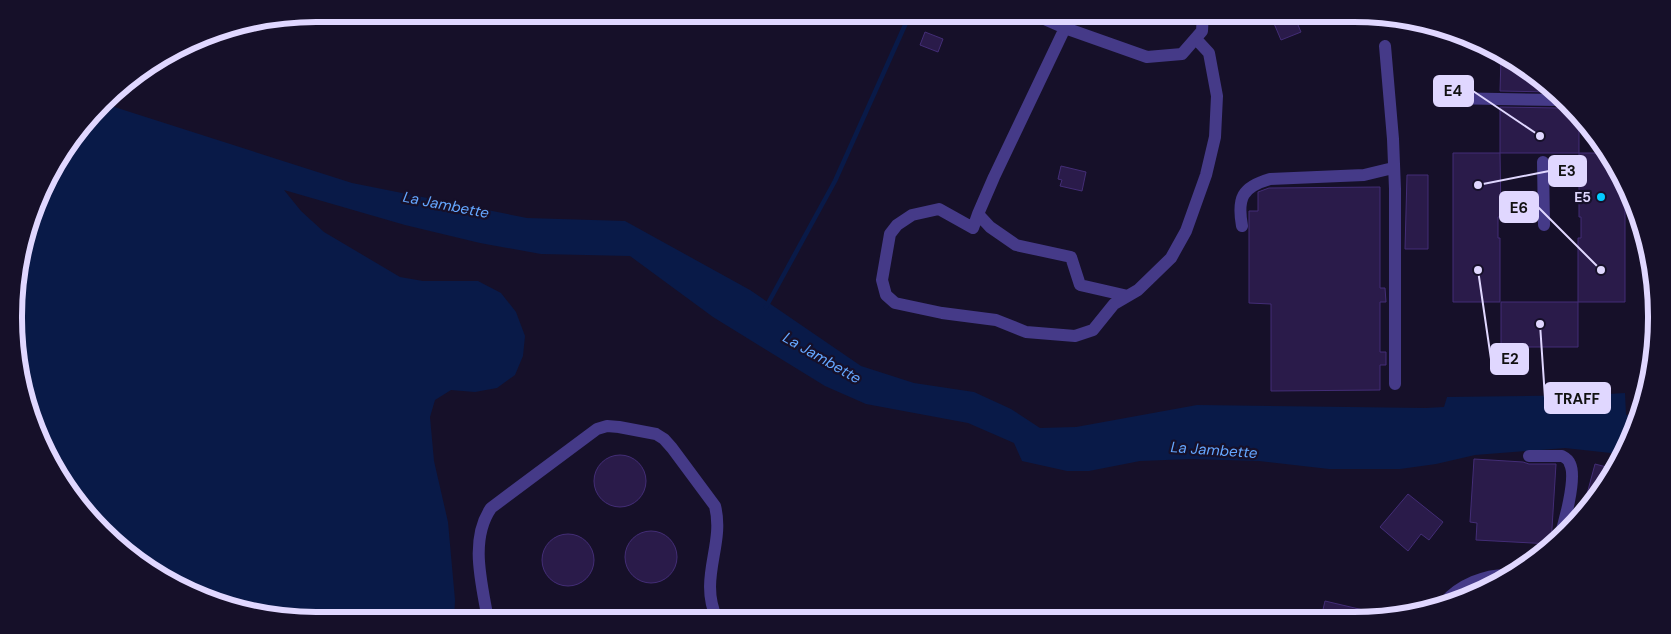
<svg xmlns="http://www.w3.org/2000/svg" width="1671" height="634" font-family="'DM Sans',sans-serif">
	<rect width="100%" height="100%" fill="#161029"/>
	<!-- water -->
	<path fill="#091a48" d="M105 104 352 183 527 218 625 221 750 290 861 366 914 383 974 392 1011 409 1040 428 1076 427 1197 405 1426 408 1444 407 1447 397 1591 395 1625 393 1626 415 1639 413 1620 454 1565 448 1475 455 1436 464 1400 469H1329L1259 461 1191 459 1140 461 1089 471H1067L1022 461 1014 443 968 423 866 404 825 386 713 317 630 256 541 254 480 243 405 225 284 190 301 211 324 232 400 277 423 281H478L501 293 516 312 525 336 523 356 515 375 497 388 475 392 451 390 435 400 430 417 434 461 448 522 455 600 454 620H317L238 610 133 558 65 485 20 376 16 277 54 166Z"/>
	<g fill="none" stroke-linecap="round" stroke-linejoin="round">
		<!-- stream -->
		<path stroke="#091a48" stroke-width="4.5" d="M766 307 835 181 910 14"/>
	</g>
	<!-- building -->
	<path fill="#2a1b4a" stroke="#432d76" d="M1270 14H1324V15L1298 25 1301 32 1281 40Z
		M925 32 943 39 938 52 920 45Z
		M1501 58 1539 77 1552 92 1500 91Z
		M1564 106 1579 123V153H1500L1501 217H1498V238H1500V302H1453V153H1500V107L1559 108Z
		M1579 153H1606L1617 166 1625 189V302H1578V238H1581V217H1579Z
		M1061 166 1086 172 1082 191 1060 186 1062 180 1058 179Z
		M1407 175H1428V249H1405Z
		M1380 187V288H1385L1386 302H1380V352H1386V365H1380V390L1271 391V304L1249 303V211H1258V192L1269 188Z
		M1501 302H1578V347H1501Z
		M594 481a26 26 0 1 1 52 0a26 26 0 1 1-52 0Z
		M1474 459 1523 462 1529 464H1556L1551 544 1476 540 1477 523 1470 522Z
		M1595 464 1614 469 1606 485 1582 513Z
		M1408 494 1443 522 1429 540 1421 534 1408 551 1380 527Z
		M625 557a26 26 0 1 1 52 0a26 26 0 1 1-52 0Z
		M542 560a26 26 0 1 1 52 0a26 26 0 1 1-52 0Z
		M1325 601 1376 613 1375 618H1321Z"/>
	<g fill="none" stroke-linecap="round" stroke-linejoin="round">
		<!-- minor -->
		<path stroke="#453a88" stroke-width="12" d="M1033 14 1065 28 1147 57 1182 54 1202 31 1203 14
			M1065 28 994 177 978 214 990 227 1016 245 1071 257 1080 285 1128 296
			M1385 46 1393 139 1395 189V384
			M1444 98 1559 100
			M1543 162 1544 225
			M978 214 973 228 939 209 912 215 897 225 890 234 882 280 886 295 895 303 942 313 996 320 1026 332 1075 336 1093 330 1114 304 1138 290 1171 258 1186 231 1206 175 1215 137 1217 96 1209 53 1196 39
			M1242 226C1237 198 1242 187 1270 179L1364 175 1393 168
			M1529 456H1562C1566 458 1569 460 1570 464 1577 478 1564 524 1559 539
			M1444 603C1459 585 1486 574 1509 575
			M488 620C482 584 469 540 491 508L597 429 607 426 619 427 656 434 664 439 672 448 715 506C725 545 698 578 717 619"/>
	</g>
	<!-- markers -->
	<circle fill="#03cbff" stroke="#161029" stroke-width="2" cx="1601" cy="197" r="5"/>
	<g text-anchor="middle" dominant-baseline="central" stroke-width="4.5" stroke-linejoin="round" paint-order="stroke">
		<!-- poi labels -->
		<g font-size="14" font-weight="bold" fill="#e0d7ff" stroke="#161029" text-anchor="end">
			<text x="1591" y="197">E5</text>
		</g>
		<!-- water labels -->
		<g font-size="15" font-style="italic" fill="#65a7ff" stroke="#161029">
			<text transform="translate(446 205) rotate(11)">La Jambette</text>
			<text transform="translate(822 358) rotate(30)">La Jambette</text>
			<text transform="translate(1214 450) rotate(4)">La Jambette</text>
		</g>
	</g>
	<!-- crop -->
	<path d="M0 0H1671V634H0ZM316 22H1354A294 294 0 0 1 1648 316V318A294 294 0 0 1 1354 612H316A294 294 0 0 1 22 318V316A294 294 0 0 1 316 22Z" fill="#161029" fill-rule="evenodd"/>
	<path fill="none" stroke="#e0d7ff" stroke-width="6" d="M316 22H1354A294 294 0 0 1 1648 316V318A294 294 0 0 1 1354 612H316A294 294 0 0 1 22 318V316A294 294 0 0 1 316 22Z"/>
	<!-- callouts -->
	<path fill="none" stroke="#e0d7ff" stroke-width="2" d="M1540 136L1473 91M1478 185L1549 171M1601 270L1538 207M1478 270L1491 359M1540 324L1545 398"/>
	<g fill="#e0d7ff" stroke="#161029" stroke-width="2">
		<circle cx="1540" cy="136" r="5"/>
		<circle cx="1478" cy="185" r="5"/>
		<circle cx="1601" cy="270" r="5"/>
		<circle cx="1478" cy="270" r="5"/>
		<circle cx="1540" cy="324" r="5"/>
	</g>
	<g fill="#e0d7ff" stroke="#e0d7ff" stroke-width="2">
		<rect x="1434" y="76" width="39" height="30" rx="5"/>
		<rect x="1549" y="156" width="37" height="30" rx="5"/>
		<rect x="1500" y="192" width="38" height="30" rx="5"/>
		<rect x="1491" y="344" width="37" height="30" rx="5"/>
		<rect x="1545" y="383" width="65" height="30" rx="5"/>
	</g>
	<g font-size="15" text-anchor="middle" font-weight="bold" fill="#111">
		<text x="1453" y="96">E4</text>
		<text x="1567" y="176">E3</text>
		<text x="1519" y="213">E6</text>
		<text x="1510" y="364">E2</text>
		<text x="1577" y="404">TRAFF</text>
	</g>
</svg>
